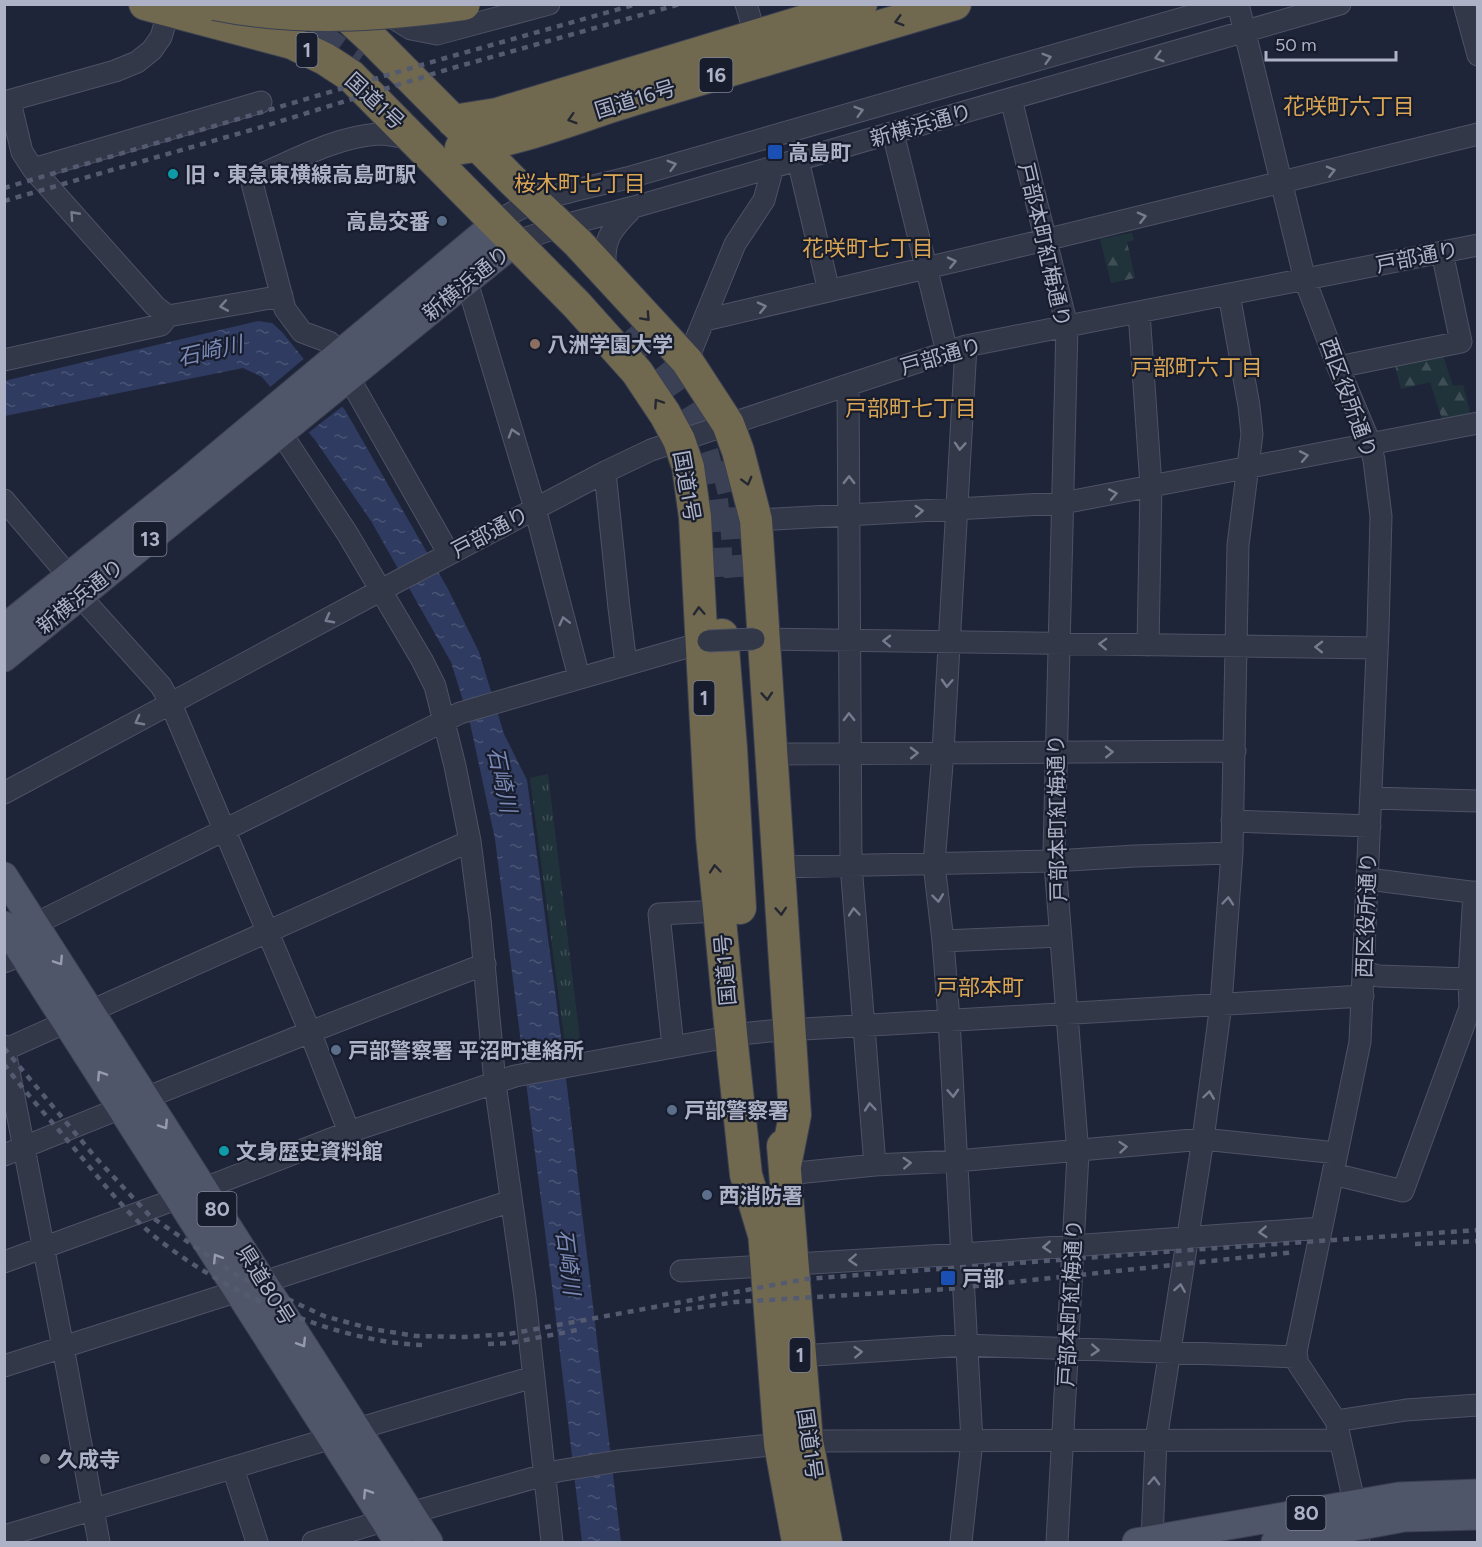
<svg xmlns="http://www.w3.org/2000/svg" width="1482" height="1547" font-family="Figtree,'Noto Sans JP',sans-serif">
	<defs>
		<pattern id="grass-tufts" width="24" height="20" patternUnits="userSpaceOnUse" patternTransform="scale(1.5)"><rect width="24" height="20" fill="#21333a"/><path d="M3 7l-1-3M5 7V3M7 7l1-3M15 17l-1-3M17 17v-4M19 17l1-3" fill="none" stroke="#3f4e55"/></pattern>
		<pattern id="forest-firs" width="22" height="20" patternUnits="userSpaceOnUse" patternTransform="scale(1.5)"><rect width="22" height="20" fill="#21333a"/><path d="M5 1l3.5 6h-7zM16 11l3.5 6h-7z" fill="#3f4e55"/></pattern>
		<pattern id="water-ripples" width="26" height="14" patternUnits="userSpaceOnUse" patternTransform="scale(1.5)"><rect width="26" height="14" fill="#2f3b60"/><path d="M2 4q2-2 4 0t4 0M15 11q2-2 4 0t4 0" fill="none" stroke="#4a5575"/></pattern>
	</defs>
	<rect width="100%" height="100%" fill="#1f2539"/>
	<!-- grass -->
	<path fill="url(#grass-tufts)" d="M548 774 582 1057 567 1059 530 778Z"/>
	<!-- forest -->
	<path fill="url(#forest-firs)" d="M1132 233 1134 240 1127 242 1135 278 1111 283 1100 239Z
		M1443 356 1453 386 1463 385 1472 420 1444 425 1430 382 1401 389 1395 365Z"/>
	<!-- water -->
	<path fill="url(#water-ripples)" d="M258 321 272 323 282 332 345 410 448 589 479 652 504 734 527 780 562 1044 621 1542H582L554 1302 495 839 470 723 451 662 371 521 315 440 262 377 243 368 5 416 4 381Z"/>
	<!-- pier -->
	<path fill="#1f2539" d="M306 357 344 405 308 433 269 388Z"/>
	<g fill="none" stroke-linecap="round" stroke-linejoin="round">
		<!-- highway-tunnel -->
		<path stroke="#3b4155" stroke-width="32" stroke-dasharray="32 16" stroke-linecap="butt" d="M267 13 313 34 356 65
			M623 334C651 365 678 398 696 436 714 475 715 534 717 577
			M726 460 734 494 740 577"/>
		<defs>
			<path id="minor" d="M746 4 755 35
				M1238 4 1305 280 1338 367 1370 443 1374 460 1381 516 1378 630 1360 1042 1296 1352 1297 1362 1336 1421 1351 1488 1359 1542
				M1464 4 1478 55
				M386 10 390 16 411 29 437 34 549 4
				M1011 99 1067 326 1054 851 1078 1154 1057 1542
				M4 102 115 71 137 62 152 50 161 37 171 4
				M10 102 22 152 33 169 155 306 168 316 282 296
				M893 133 947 352
				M798 160 829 291
				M33 169 261 102
				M496 223C532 196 584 189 627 178L1232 4
				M515 242 561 226 634 207 1340 4
				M607 275C600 242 611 229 633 208
				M467 282 535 508 579 677
				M1139 312 1151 486 1148 645
				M705 320 1045 240 1478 134
				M340 353 329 342 302 332 285 309 251 179C291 162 334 137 378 134 391 134 403 137 415 140
				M4 360 161 325 168 316
				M687 361 735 244 764 200 773 167
				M1338 367 1461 342 1442 252
				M349 378 449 554
				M848 385 851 865 875 1165
				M281 433 347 533 422 660 435 686 455 766 470 841 480 919 495 1083 525 1297 552 1542
				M605 472 619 608 626 664
				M4 500 68 575
				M756 520 1063 503 1478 423
				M80 596 161 686 171 704 310 1032 349 1132
				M754 639 1377 648
				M771 754 1235 751
				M4 793 400 580 605 472 651 450 966 346 1478 245
				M1371 798 1478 801
				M1232 821 1370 826
				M778 867 1054 861 1135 856 1232 853
				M1368 879 1478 893
				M23 930 460 713 708 641
				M943 941 1060 936
				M4 962 23 955
				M1364 972 1379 976 1469 979
				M4 1046 63 1347 99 1542
				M673 1047 659 914 719 911
				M4 1050 470 841
				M4 1155 310 1032 485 964
				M787 1174 875 1165 957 1161 1203 1139 1337 1153
				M1333 1174 1403 1191 1470 1008 1469 979 1474 892
				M4 1262 179 1198 349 1132 515 1076 750 1033 770 1031 1363 996
				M681 1271 962 1254 1321 1228
				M264 1282 511 1201
				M800 1356 966 1345 1297 1357
				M4 1366 238 1291
				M1336 1421 1406 1410 1478 1405
				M357 1429 533 1377
				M807 1441 1340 1440
				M233 1468 257 1542
				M4 1536 332 1438
				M1152 1540 1156 1440 1203 1139 1221 1004 1232 853 1238 545 1252 434 1249 406 1229 294
				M313 1542 410 1513 558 1471 618 1461 780 1444
				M961 1542 972 1441 949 1020 943 941 934 864 943 752 966 346"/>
			<path id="major" d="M4 628 187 481 496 223
				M4 658 515 242
				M4 876 429 1542
				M4 925 398 1542
				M1136 1542 1399 1496 1478 1493
				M1275 1542 1404 1518 1478 1516"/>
			<path id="highway" d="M145 4 292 43 325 59 351 76 577 305 637 372 665 414 679 440 688 467 695 517 712 837 733 1054 746 1175 765 1238
				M334 4 371 38 514 182 578 243 687 361 728 424 738 451 756 520 795 1115 785 1166
				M453 121 497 114 861 4
				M461 148C519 141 576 117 632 100 739 67 848 36 955 4
				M722 635 731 748 740 908
				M783 1146 807 1441 826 1542
				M763 1218 780 1444 798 1542"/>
		</defs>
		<!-- minor casing -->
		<use href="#minor" stroke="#4d5264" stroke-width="23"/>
		<!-- major casing -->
		<use href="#major" stroke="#3c4153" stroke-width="29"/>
		<!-- highway casing -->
		<use href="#highway" stroke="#3a3f51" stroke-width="34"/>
		<!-- minor -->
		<use href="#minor" stroke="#333849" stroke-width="21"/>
		<!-- major -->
		<use href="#major" stroke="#50566a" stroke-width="27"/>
		<!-- highway -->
		<use href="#highway" stroke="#70694f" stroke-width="32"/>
		<!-- rail -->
		<path stroke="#545b71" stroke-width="4.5" stroke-dasharray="6 6" stroke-linecap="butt" d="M4 188 442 59 637 4
			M4 201 265 126 449 69 680 4
			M4 1048 96 1158 150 1216 238 1276 324 1316 372 1329 416 1336 465 1337 509 1334 806 1279 1190 1250 1478 1230
			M4 1064C24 1091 47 1116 68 1141 96 1174 122 1209 154 1236 223 1292 335 1343 425 1345
			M1415 1244 1478 1241
			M674 1311 735 1302 948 1289 1295 1252
			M488 1344 510 1343 577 1330"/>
		<defs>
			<path id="minor-bridge" d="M708 641 754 639"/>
			<path id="highway-bridge" d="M215 4C298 21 381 16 464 4"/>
		</defs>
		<!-- minor-bridge casing -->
		<use href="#minor-bridge" stroke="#4d5264" stroke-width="23" stroke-linecap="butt"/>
		<!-- highway-bridge casing -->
		<use href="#highway-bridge" stroke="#3a3f51" stroke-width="34" stroke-linecap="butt"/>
		<!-- minor-bridge -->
		<use href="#minor-bridge" stroke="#333849" stroke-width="21"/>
		<!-- highway-bridge -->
		<use href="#highway-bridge" stroke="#70694f" stroke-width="32"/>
	</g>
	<!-- one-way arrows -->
	<defs><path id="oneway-chevron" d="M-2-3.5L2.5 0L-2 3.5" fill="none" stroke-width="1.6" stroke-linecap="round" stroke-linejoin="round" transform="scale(1.5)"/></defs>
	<g stroke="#252833">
		<use href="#oneway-chevron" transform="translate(899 21) rotate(164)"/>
		<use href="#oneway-chevron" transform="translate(572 119) rotate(163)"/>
		<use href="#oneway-chevron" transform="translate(646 317) rotate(47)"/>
		<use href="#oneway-chevron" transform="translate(658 403) rotate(-124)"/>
		<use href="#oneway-chevron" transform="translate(747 481) rotate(75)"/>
		<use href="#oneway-chevron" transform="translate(699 611) rotate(-93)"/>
		<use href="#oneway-chevron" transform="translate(767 696) rotate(86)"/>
		<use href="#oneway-chevron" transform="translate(715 869) rotate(-95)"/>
		<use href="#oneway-chevron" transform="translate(781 911) rotate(86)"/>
	</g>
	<g stroke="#767b8e">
		<use href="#oneway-chevron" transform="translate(1159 57) rotate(164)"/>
		<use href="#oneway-chevron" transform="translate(1047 58) rotate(-16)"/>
		<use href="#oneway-chevron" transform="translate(859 111) rotate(-16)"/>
		<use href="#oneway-chevron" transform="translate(672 165) rotate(-16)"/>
		<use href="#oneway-chevron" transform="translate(1331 171) rotate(-14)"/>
		<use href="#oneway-chevron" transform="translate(74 215) rotate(-132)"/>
		<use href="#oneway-chevron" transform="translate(1142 217) rotate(-14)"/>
		<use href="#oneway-chevron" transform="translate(952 262) rotate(-13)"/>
		<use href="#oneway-chevron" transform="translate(224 306) rotate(170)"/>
		<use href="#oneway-chevron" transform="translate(762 307) rotate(-13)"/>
		<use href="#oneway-chevron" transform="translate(513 433) rotate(-107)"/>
		<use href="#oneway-chevron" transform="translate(960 446) rotate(94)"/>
		<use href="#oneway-chevron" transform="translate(1304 456) rotate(-11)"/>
		<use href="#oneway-chevron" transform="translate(849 480) rotate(-90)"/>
		<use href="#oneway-chevron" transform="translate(1113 494) rotate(-11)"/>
		<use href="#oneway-chevron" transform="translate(919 511) rotate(-3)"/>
		<use href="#oneway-chevron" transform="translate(329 619) rotate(152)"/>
		<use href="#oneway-chevron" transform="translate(564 621) rotate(-104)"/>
		<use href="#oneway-chevron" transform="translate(887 641) rotate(-179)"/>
		<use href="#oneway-chevron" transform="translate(1103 644) rotate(-178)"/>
		<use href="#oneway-chevron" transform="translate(1319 647) rotate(-179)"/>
		<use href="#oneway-chevron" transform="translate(947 683) rotate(93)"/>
		<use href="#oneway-chevron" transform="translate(849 717) rotate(-91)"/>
		<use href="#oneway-chevron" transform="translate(139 721) rotate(152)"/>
		<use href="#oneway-chevron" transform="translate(1109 752) rotate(-1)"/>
		<use href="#oneway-chevron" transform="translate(914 753) rotate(-1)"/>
		<use href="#oneway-chevron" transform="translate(938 898) rotate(83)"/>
		<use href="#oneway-chevron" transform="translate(1228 901) rotate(-85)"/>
		<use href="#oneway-chevron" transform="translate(854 912) rotate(-95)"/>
		<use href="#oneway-chevron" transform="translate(953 1093) rotate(87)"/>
		<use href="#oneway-chevron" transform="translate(1209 1095) rotate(-82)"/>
		<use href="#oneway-chevron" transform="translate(870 1107) rotate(-95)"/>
		<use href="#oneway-chevron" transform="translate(1123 1147) rotate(-5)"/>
		<use href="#oneway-chevron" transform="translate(907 1163) rotate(-3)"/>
		<use href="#oneway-chevron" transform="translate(1263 1232) rotate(176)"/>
		<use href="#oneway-chevron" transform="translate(1047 1247) rotate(176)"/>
		<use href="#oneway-chevron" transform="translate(853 1260) rotate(177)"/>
		<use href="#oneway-chevron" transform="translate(1180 1288) rotate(-81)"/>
		<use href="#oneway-chevron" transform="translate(1095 1350) rotate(3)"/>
		<use href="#oneway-chevron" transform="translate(858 1352) rotate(-3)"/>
		<use href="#oneway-chevron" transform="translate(1154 1481) rotate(-88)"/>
	</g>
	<g stroke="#969baf">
		<use href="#oneway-chevron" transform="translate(59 961) rotate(57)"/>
		<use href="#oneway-chevron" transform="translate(101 1075) rotate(-123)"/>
		<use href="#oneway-chevron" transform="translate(164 1125) rotate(57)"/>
		<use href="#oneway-chevron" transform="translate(217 1258) rotate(-122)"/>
		<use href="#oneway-chevron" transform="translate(302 1343) rotate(58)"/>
		<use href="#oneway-chevron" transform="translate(367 1493) rotate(-123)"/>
	</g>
	<!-- markers -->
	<g fill="#1a4fb4" stroke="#181d2e" stroke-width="2">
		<rect x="767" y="144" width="16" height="16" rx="3"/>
		<rect x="940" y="1270" width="16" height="16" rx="3"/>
	</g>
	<g fill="#0f9aa8" stroke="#181d2e" stroke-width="2">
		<circle cx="173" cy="174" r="6"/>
		<circle cx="224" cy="1151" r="6"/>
	</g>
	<g fill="#5c6f8a" stroke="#181d2e" stroke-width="2">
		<circle cx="442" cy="221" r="6"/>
		<circle cx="336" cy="1050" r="6"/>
		<circle cx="672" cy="1110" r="6"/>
		<circle cx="707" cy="1195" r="6"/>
	</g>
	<circle fill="#8d6e63" stroke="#181d2e" stroke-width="2" cx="535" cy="344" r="6"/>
	<circle fill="#6b7280" stroke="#181d2e" stroke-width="2" cx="45" cy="1459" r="6"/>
	<g text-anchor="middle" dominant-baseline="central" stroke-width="4.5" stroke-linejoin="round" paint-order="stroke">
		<!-- shield labels -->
		<g fill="#181d2e" stroke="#808598" stroke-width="1.5">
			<rect x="296.5" y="33" width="21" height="34" rx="4.5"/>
			<rect x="699.5" y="58" width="33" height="34" rx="4.5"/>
			<rect x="133.5" y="522" width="33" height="34" rx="4.5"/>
			<rect x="693.5" y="681" width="21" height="34" rx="4.5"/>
			<rect x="197.5" y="1192" width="39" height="34" rx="4.5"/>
			<rect x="789.5" y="1338" width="21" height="34" rx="4.5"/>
			<rect x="1286.5" y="1496" width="39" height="34" rx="4.5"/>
		</g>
		<g font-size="20" font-weight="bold" fill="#adb2c6">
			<text x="307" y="50">1</text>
			<text x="716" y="75">16</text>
			<text x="150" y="539">13</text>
			<text x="704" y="698">1</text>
			<text x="217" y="1209">80</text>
			<text x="800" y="1355">1</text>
			<text x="1306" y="1513">80</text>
		</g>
		<!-- street labels -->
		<g font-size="21" fill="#adb2c6" stroke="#181d2e">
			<text transform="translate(635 99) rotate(-17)">国道16号</text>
			<text transform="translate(375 101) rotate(43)">国道1号</text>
			<text transform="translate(921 125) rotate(-16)">新横浜通り</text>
			<text transform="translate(1045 245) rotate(77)">戸部本町紅梅通り</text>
			<text transform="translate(1417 257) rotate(-11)">戸部通り</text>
			<text transform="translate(466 283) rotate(-39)">新横浜通り</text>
			<text transform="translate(941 356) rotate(-16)">戸部通り</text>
			<text transform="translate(1349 398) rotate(70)">西区役所通り</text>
			<text transform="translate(687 486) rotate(80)">国道1号</text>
			<text transform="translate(490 532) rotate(-28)">戸部通り</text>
			<text transform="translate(80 596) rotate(-39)">新横浜通り</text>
			<text transform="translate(1057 818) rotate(-91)">戸部本町紅梅通り</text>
			<text transform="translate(1366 915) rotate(-88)">西区役所通り</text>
			<text transform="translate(725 970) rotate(-95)">国道1号</text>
			<text transform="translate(266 1285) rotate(58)">県道80号</text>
			<text transform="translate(1070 1303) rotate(-87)">戸部本町紅梅通り</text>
			<text transform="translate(810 1444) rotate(82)">国道1号</text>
		</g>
		<!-- poi labels -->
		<g font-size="21" font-weight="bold" fill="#adb2c6" stroke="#181d2e" text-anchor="start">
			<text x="788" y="152">高島町</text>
			<text x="185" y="174">旧・東急東横線高島町駅</text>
			<text x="430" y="221" text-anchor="end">高島交番</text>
			<text x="547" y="344">八洲学園大学</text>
			<text x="348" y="1050">戸部警察署 平沼町連絡所</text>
			<text x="684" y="1110">戸部警察署</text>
			<text x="236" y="1151">文身歴史資料館</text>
			<text x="719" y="1195">西消防署</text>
			<text x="962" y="1278">戸部</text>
			<text x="57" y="1459">久成寺</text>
		</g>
		<!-- neighbourhood labels -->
		<g font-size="22" fill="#daa654" stroke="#181d2e">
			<text x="1349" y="106">花咲町六丁目</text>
			<text x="580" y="183">桜木町七丁目</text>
			<text x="868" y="248">花咲町七丁目</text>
			<text x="1197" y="367">戸部町六丁目</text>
			<text x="911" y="408">戸部町七丁目</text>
			<text x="980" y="987">戸部本町</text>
		</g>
		<!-- water labels -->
		<g font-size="22" font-style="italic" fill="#7a89b5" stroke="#181d2e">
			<text transform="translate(210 351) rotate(-13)">石崎川</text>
			<text transform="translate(502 780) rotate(78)">石崎川</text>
			<text transform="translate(568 1262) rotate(83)">石崎川</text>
		</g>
	</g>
	<!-- border -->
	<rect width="1482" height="1547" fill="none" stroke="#adb2c6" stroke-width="12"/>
	<!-- scale -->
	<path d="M1266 51v9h130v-9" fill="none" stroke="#adb2c6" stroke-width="3"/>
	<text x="1275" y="51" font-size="18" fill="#adb2c6" stroke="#181d2e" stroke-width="4.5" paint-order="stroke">50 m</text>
</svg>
